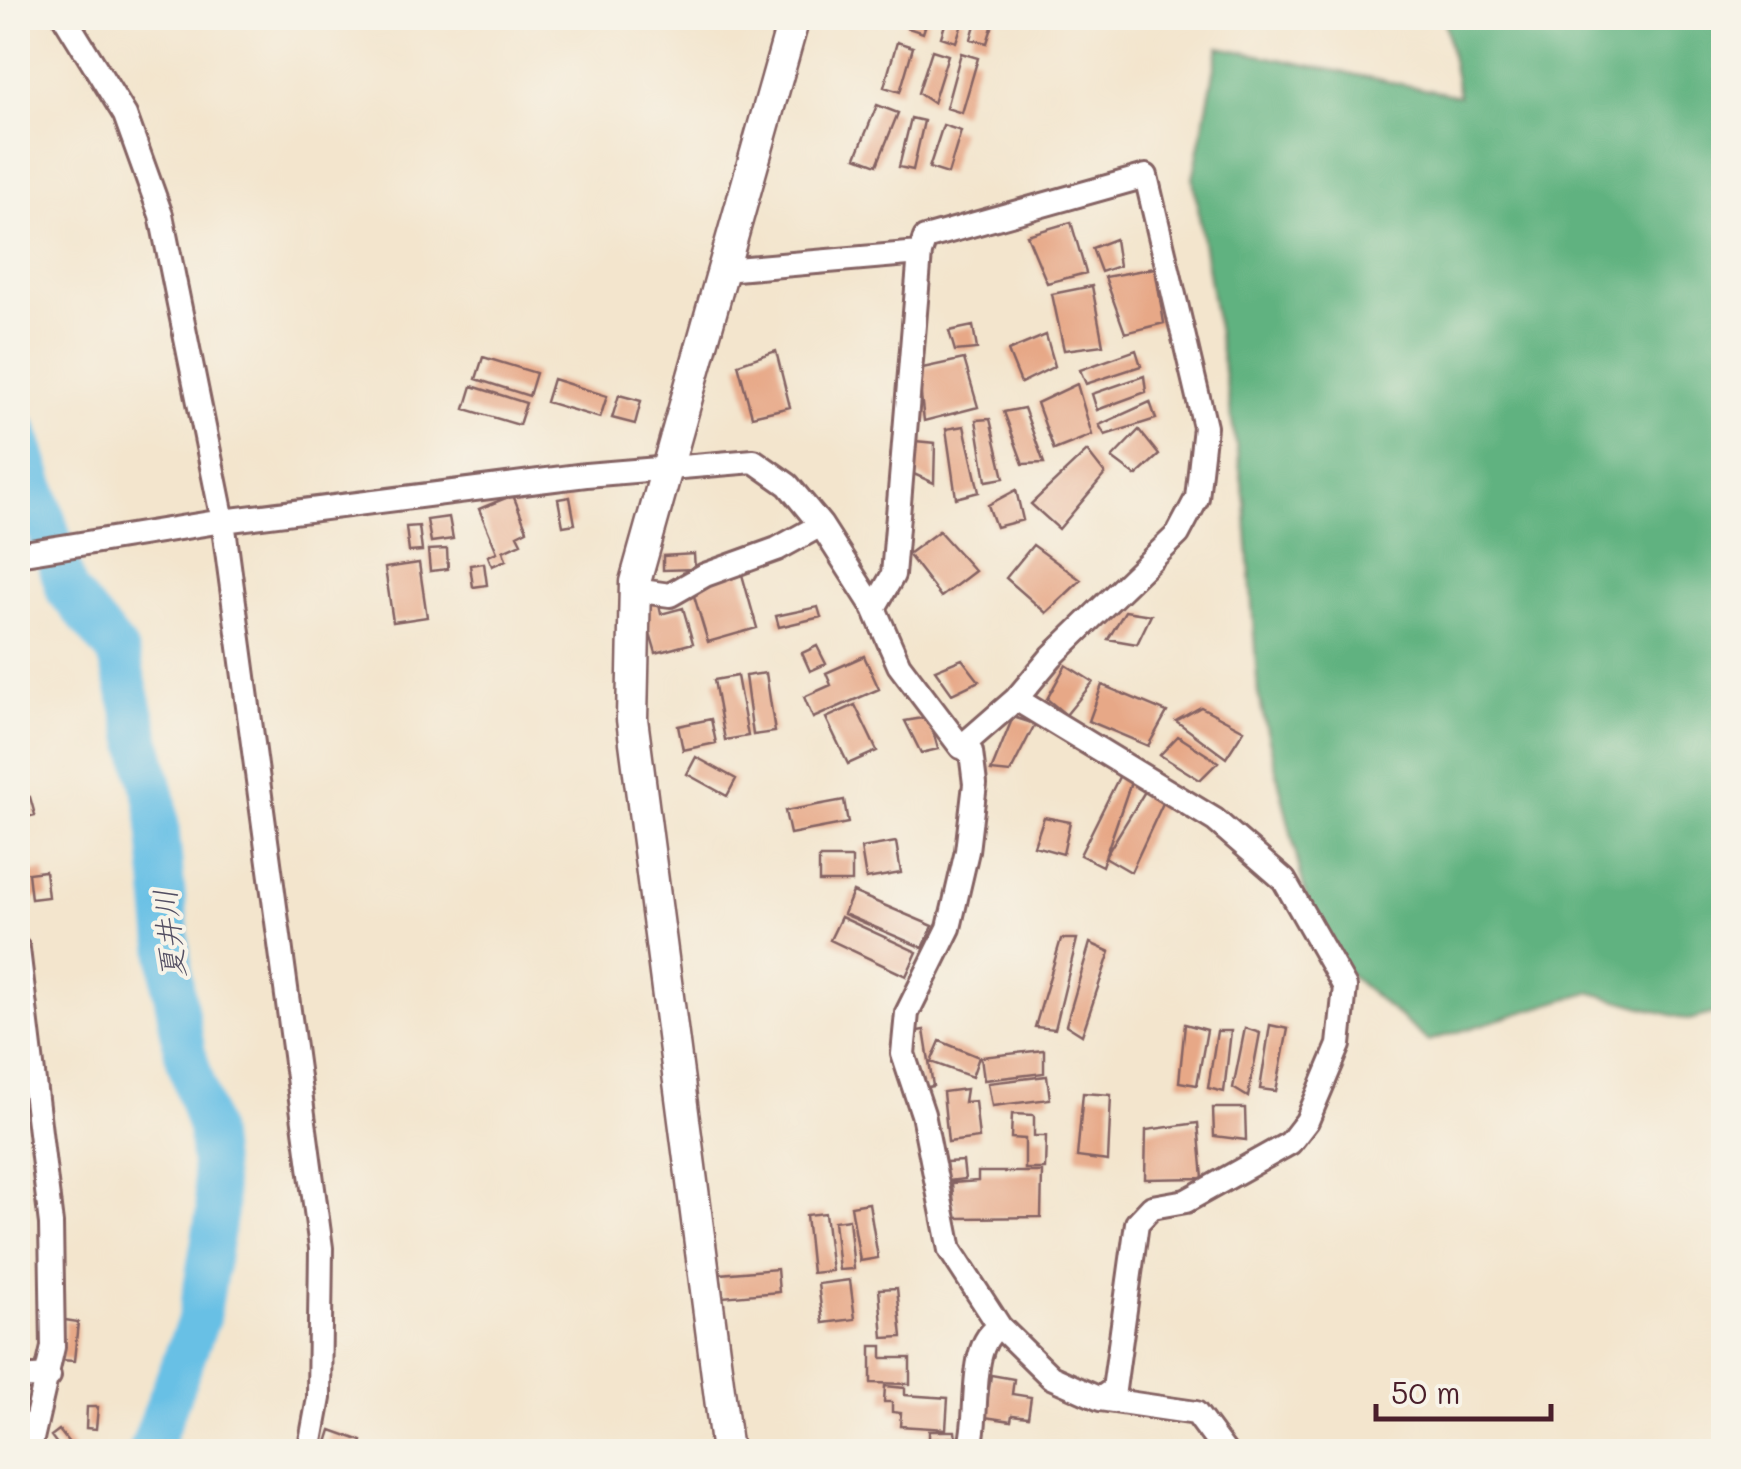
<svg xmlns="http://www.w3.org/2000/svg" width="1741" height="1469" font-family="Mali,'Klee One',sans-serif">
	<rect width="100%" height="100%" fill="#f7f3e8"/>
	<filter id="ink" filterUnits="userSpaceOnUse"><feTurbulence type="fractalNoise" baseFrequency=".01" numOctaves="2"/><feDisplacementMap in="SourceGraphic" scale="20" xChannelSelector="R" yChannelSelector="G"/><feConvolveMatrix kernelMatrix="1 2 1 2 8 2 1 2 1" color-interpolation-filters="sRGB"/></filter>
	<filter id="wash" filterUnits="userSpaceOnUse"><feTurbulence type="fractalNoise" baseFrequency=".0048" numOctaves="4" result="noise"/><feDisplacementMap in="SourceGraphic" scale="40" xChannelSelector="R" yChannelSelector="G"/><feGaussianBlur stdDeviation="2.25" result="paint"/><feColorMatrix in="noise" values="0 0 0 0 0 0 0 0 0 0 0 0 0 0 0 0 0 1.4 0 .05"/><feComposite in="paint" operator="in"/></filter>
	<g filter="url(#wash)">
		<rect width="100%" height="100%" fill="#f3e5cd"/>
		<!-- forest -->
		<path fill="#60b280" stroke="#556856" stroke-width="2.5" d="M1444 18H1723V1011L1689 1020 1589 992 1428 1041 1318 948 1258 693 1245 501 1193 179 1219 47 1459 96Z"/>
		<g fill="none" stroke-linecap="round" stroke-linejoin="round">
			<!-- river -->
			<path stroke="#68c0e5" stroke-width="42" d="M18 432 67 591 117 651 121 664 156 802 173 987 185 1053 208 1129 217 1210 199 1318 149 1452"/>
		</g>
		<g id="blocks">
			<!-- building -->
			<path fill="#e7a887" d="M908 18H928L923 33 905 27Z
				M947 18H964L956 42 941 37Z
				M977 18H995L987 43 971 39Z
				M897 42 913 47 900 92 884 87Z
				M932 50 948 55 933 103 918 93Z
				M961 53 978 58 962 113 946 108Z
				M877 105 898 113 877 165 856 157Z
				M911 118 924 121 913 170 899 167Z
				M943 125 961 131 948 174 929 168Z
				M1071 222 1086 273 1047 283 1027 235Z
				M1115 239 1119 266 1101 272 1092 248Z
				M1155 268 1164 323 1125 333 1105 277Z
				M1092 286 1103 345 1064 350 1052 294Z
				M973 326 977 349 955 351 949 331Z
				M1046 335 1055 366 1021 383 1008 351Z
				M1136 350 1141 366 1086 384 1080 370Z
				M776 351 790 407 752 416 738 364Z
				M483 357 536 373 529 396 476 379Z
				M964 359 978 407 924 421 918 369Z
				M1144 376 1146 392 1097 410 1092 394Z
				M553 379 607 396 600 418 546 402Z
				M1077 384 1092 435 1054 450 1037 403Z
				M472 386 526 403 519 425 465 409Z
				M619 395 641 401 635 424 612 418Z
				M1150 402 1156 419 1105 435 1099 425Z
				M1024 408 1044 463 1023 464 1004 412Z
				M990 419 1004 478 986 481 976 420Z
				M964 426 979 492 956 498 946 429Z
				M1139 430 1159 455 1136 476 1112 458Z
				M915 441 935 443 934 483 907 471Z
				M1087 451 1105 474 1059 529 1031 504Z
				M1016 490 1023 520 996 527 988 505Z
				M513 495 527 530 517 535 521 543 503 551 506 560 492 566 488 556 497 552 479 509Z
				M570 497 575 524 563 526 558 499Z
				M449 517 453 539 431 542 427 520Z
				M419 526 422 551 409 552 406 527Z
				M939 531 975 571 941 597 908 554Z
				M1033 545 1081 580 1046 613 1006 578Z
				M447 549 448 569 430 571 428 550Z
				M694 554 695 569 663 570V556Z
				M419 563 427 617 393 622 385 568Z
				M484 563 487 585 473 587 470 565Z
				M741 571 757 628 708 642 691 586Z
				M658 600 661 614 683 608 693 643 656 653 642 605Z
				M818 607 821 617 779 627 776 616Z
				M1125 611 1151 615 1137 644 1108 639Z
				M817 646 826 664 810 671 802 653Z
				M864 656 879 689 813 718 804 697 831 685 826 673Z
				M962 659 979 681 952 694 935 670Z
				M1066 665 1093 682 1066 715 1047 699Z
				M766 673 775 732 753 735 745 676Z
				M737 676 748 736 725 740 714 680Z
				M1102 685 1167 712 1148 746 1089 721Z
				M855 705 877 751 848 764 826 718Z
				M1201 707 1244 730 1226 758 1176 721Z
				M929 717 938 749 921 753 905 721Z
				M1013 717 1035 724 1010 773 991 771Z
				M711 719 716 743 683 750 678 726Z
				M1178 736 1218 762 1200 780 1160 755Z
				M696 757 736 779 727 796 687 774Z
				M1121 773 1132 779 1105 857 1147 788 1163 803 1131 872 1105 857 1102 866 1080 855Z
				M30 797 35 815 26 817 21 799Z
				M844 800 848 823 790 834 785 811Z
				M1044 817 1070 822 1063 854 1034 846Z
				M896 842 901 873 866 879 861 848Z
				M819 858H852V882H819Z
				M45 871 48 897 31 899 28 873Z
				M853 892 933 926 923 948 844 914Z
				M841 917 917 952 906 976 830 940Z
				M1061 939H1077L1055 1029 1035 1027Z
				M1090 943 1110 952 1082 1035 1066 1025Z
				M1185 1024 1207 1030 1197 1085 1179 1082Z
				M1270 1025 1288 1029 1276 1091 1260 1089Z
				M1245 1028 1260 1033 1248 1097 1233 1088Z
				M924 1030 933 1086 922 1088 912 1032Z
				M1217 1031H1231L1224 1092 1208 1088Z
				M940 1041 979 1057 972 1077 931 1062Z
				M1044 1050V1073L984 1080 981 1057Z
				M1047 1076 1050 1099 992 1106 988 1083Z
				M966 1089 964 1102 975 1101 979 1138 948 1142 943 1092Z
				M1083 1093 1111 1095 1108 1161 1077 1157Z
				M1213 1108H1245L1246 1140 1214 1136Z
				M1012 1114 1034 1115V1136H1046L1045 1169H1025V1139L1011 1138Z
				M1198 1123 1203 1178 1145 1179 1146 1130Z
				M963 1161 965 1179 948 1181 946 1162Z
				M978 1172H1042L1041 1217 955 1218 952 1183 978 1181Z
				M869 1203 878 1258 860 1261 851 1206Z
				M825 1213 832 1271 812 1273 806 1215Z
				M849 1219 854 1269 839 1270 834 1221Z
				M777 1269 779 1292 723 1297 720 1274Z
				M850 1280 855 1319 823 1323 818 1284Z
				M897 1288 902 1337 883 1338 879 1289Z
				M65 1320 78 1322 74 1361 61 1360Z
				M871 1346H882V1358H910V1384L871 1383Z
				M991 1375 1014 1379 1012 1394 1031 1397 1028 1417 1012 1415 1011 1421 985 1417Z
				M885 1386 905 1388V1395L948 1398 946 1429 900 1426 901 1413 892 1412V1402H884Z
				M87 1407H98L96 1429 86 1428Z
				M59 1430 76 1452H63L51 1436Z
				M331 1430 362 1441 359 1452H324Z
				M929 1431H955L956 1439 929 1440Z"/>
		</g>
	</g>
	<g filter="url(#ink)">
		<use href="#blocks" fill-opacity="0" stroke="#856464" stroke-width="2.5"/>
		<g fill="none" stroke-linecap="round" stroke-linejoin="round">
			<defs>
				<path id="minor" d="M65 18 125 115 161 215 223 521 321 1248 319 1398 309 1452
					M724 270 920 253 925 238 1146 176 1205 427 1197 498 1178 534 1052 656 1016 699 961 747
					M18 554 223 521 586 475 754 461 788 485 821 525 874 608 899 665 961 747 971 752 975 784 967 851 949 928 907 1013 903 1054 923 1114 950 1250 1000 1327 1051 1377 1100 1399 1114 1389 1137 1223 1152 1207 1186 1201 1290 1143 1307 1121 1339 1045 1345 987 1284 880 1215 820 1016 699
					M634 590 670 595 705 575 777 549 821 525
					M874 608 893 575 920 253
					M18 949 51 1224 53 1347 29 1452
					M18 1378 49 1376
					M1100 1399 1196 1413 1225 1452
					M935 1452 969 1449C981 1416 966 1343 1000 1327"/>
				<path id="tertiary" d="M727 1452 632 719 635 582 794 18"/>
			</defs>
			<!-- minor casing -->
			<use href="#minor" stroke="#856464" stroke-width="28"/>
			<!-- tertiary casing -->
			<use href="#tertiary" stroke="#856464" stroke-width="35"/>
			<!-- minor -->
			<use href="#minor" stroke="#fff" stroke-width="22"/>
			<!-- tertiary -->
			<use href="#tertiary" stroke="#fff" stroke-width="30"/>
		</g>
	</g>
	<g text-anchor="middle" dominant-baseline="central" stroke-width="8" stroke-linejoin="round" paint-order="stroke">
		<!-- water labels -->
		<g font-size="30" font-style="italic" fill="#534f63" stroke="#f7f3e8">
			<text transform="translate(168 934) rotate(-96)">夏井川</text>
		</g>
	</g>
	<!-- margin -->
	<rect width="1741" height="1469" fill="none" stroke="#f7f3e8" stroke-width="60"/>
	<!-- scale -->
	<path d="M1376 1404v15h175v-15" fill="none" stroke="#4a1f2b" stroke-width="5"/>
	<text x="1391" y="1404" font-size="30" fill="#4a1f2b" stroke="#f7f3e8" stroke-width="8" paint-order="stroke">50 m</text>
</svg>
